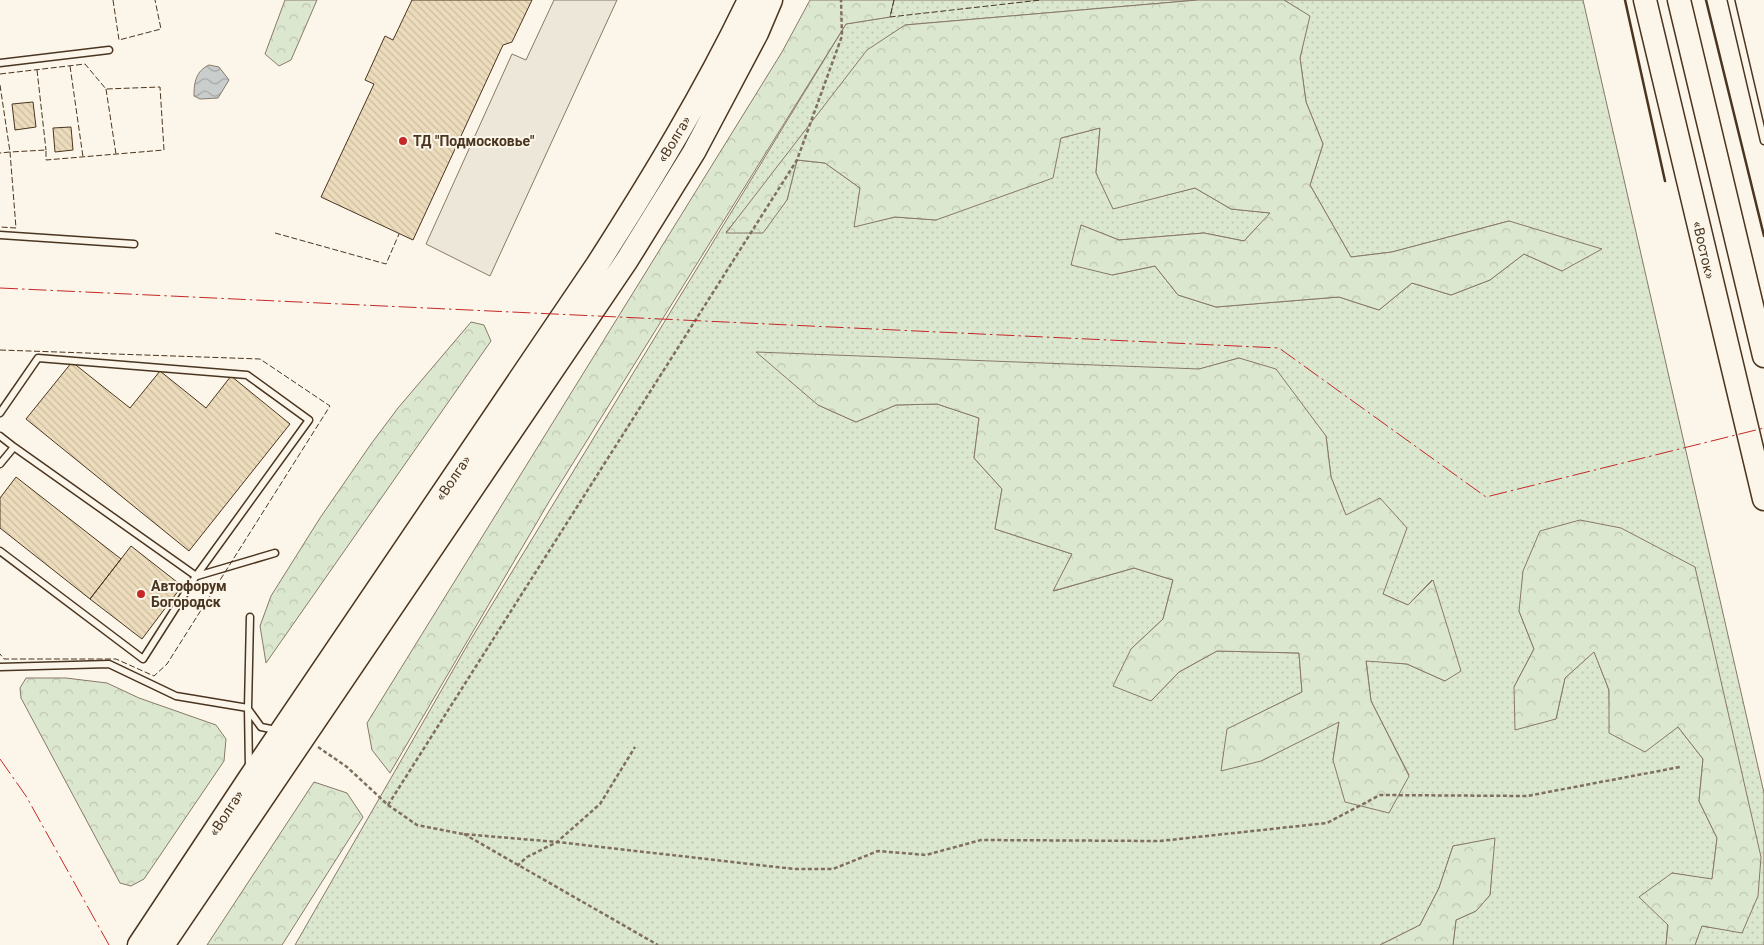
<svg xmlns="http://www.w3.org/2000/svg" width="1764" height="945" font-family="Roboto,sans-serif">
	<defs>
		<pattern id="grass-dots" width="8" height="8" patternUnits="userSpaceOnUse" patternTransform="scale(1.25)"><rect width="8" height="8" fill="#dce7d0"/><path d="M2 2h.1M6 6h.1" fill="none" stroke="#bec7b2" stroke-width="1.8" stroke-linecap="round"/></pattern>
		<pattern id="forest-crowns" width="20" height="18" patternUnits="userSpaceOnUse" patternTransform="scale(1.25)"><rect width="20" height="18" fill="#dce7d0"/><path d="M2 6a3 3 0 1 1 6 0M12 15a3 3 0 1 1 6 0" fill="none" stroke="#bec7b2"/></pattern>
		<pattern id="water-waves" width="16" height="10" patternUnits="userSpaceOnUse" patternTransform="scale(1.25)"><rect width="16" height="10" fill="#c9cecd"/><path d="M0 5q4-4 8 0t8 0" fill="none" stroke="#a5a8a6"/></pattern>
		<pattern id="building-back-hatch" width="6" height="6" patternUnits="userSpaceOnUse" patternTransform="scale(1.25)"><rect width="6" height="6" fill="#ecdcbc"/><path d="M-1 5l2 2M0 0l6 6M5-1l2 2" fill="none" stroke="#ccbda1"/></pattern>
	</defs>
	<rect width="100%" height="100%" fill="#fbf6e9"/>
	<!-- grass -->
	<path fill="url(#grass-dots)" stroke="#887966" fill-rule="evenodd" d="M894 0H1198L905 25 726 232 787 200 797 160 825 163 860 188 855 226 895 217 936 220 1061 138 1100 128 1096 172 1113 208 1195 188 1231 209 1271 213 1244 241 1204 233 1119 240 1081 225 1112 275 1155 266 1178 295 1216 307 1339 297 1379 310 1412 283 1451 295 1490 280 1524 254 1562 271 1509 221 1392 252 1351 257 1310 185 1323 144 1306 102 1300 58 1309 16 1284 0H1583L1764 793V945H1695L1701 926 1742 932 1695 567 1519 611 1534 649 1514 687 1556 719 1565 678 1594 651 1609 690 1610 733 1678 727 1703 759 1699 801 1717 838 1712 880 1672 873 1666 945H1453L1456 920 1476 911 1490 895 1494 839 1453 846 1439 888 1420 925 1380 945H295L468 644 846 24 889 17ZM1239 358 1326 436 1331 477 1346 516 1383 594 1408 605 1432 580 1445 681 1407 664 1366 660 1371 701 1409 775 1333 760 1339 721 1261 761 1228 729 1302 692 1299 653 1217 651 1179 672 1151 701 1131 649 1163 619 1173 580 1134 568 1054 591 1072 554 995 529 1002 489 974 458 979 418 937 404 896 405 856 422 818 405 1200 369Z"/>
	<!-- forest -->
	<path fill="url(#forest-crowns)" stroke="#887966" d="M285 0H317L291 60 279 66 265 54Z
		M810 0H894L890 17 846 24 550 500 390 773 372 750 367 723 782 52Z
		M1198 0H1284L1310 16 1300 58 1306 102 1323 144 1310 185 1351 257 1392 252 1509 221 1602 249 1562 271 1524 254 1490 280 1451 295 1412 283 1379 310 1339 297 1216 307 1178 295 1155 266 1112 275 1071 265 1081 225 1119 240 1204 233 1244 241 1270 213 1231 209 1195 188 1113 209 1096 173 1100 128 1061 138 1053 178 936 220 895 217 854 227 860 188 825 163 797 160 787 200 763 233H726L867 50 905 25Z
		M471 322 484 325 491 341 266 663 260 626 271 596 320 518 371 444 398 408Z
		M756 352 1199 369 1239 358 1276 369 1326 436 1331 477 1346 515 1380 498 1407 528 1383 594 1408 605 1433 580 1461 671 1445 681 1407 664 1366 661 1371 701 1409 776 1389 813 1345 802 1333 760 1339 722 1261 761 1221 771 1227 729 1302 692 1299 653 1217 651 1179 672 1151 701 1113 686 1131 649 1163 619 1173 580 1134 568 1053 591 1072 554 995 529 1002 489 974 458 979 418 937 404 896 405 856 422 818 405Z
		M1580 520 1621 528 1695 567 1761 857 1758 896 1742 933 1702 926 1695 945H1666L1668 925 1639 897 1672 873 1712 879 1717 838 1699 801 1703 759 1678 727 1645 752 1609 733V690L1594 652 1565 678 1556 719 1515 730 1514 687 1534 649 1519 611 1523 571 1540 531Z
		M26 678H66L107 683 139 698 216 725 226 739 224 761 144 879 131 886 120 883 21 698 20 688Z
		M314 782 347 793 363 817 282 945H207Z
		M1495 838 1490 895 1476 911 1456 920 1453 945H1380L1420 925 1439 888 1453 846Z"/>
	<!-- parking -->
	<path fill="#ede7d9" stroke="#887966" d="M554 0H617L490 276 426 244 512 54 526 60Z"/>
	<!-- water -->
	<path fill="url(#water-waves)" stroke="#887966" d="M209 65 219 67 229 80 218 98 200 99 194 96C194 82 196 71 209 65Z"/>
	<!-- building -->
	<path fill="url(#building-back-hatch)" stroke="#4a3520" d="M412 0H532L512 42 503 45 413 240 321 197 374 84 365 80 385 36 393 40Z
		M33 102 36 127 15 130 12 104Z
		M71 127 73 150 55 152 53 128Z
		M72 362 130 408 160 371 206 408 231 376 290 424 189 551 26 419Z
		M16 477 121 559 90 599 0 528V498Z
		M131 546 182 586 142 639 90 599Z"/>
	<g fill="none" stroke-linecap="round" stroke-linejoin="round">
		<defs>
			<path id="lane" d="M1731 0 1764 141
				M0 63 109 50
				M0 235 134 244
				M0 413 38 358 247 375 309 420 196 576
				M0 436 14 447
				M0 464 14 447 196 576 143 659 0 551
				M197 576 275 553
				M0 667 109 664 176 696 248 708
				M248 709 261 727 276 730
				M249 768 248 708 250 617"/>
			<path id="highway" d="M1645 0 1764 499
				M1679 0 1764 356
				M139 945 249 779 597 265C652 179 705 92 749 0
				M163 945 627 260 694 152 757 33 771 0"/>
		</defs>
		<!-- lane casing -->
		<use href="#lane" stroke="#4a3520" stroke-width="9"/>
		<!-- highway casing -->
		<use href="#highway" stroke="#4a3520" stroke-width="25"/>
		<!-- path -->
		<path stroke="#7f6f5c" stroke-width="2.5" stroke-dasharray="4 2.5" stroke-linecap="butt" d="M318 747 347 767 388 805 417 825 463 834 557 842 794 869H833L878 851 926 855 981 840 1160 841 1327 823 1380 795 1527 796 1680 767
			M388 805 797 160 842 36 841 0
			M464 834 658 945
			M517 866 527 857 557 842 600 804 635 747"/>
		<!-- lane -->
		<use href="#lane" stroke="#fbf6e9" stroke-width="6"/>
		<!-- highway -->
		<use href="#highway" stroke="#fbf6e9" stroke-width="22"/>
		<!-- fence -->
		<path stroke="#4a3520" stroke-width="1" stroke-dasharray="6 2.5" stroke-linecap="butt" d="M113 0 119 40 161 29 155 0
			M894 0 890 17 1041 0
			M70 66 83 157
			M37 70 46 150
			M0 74 85 64 106 89 160 87 164 150 46 160V150L10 152 16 228 0 227
			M0 85 10 152 0 153
			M106 89 116 154
			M275 233 386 264 399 234
			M0 350 260 359 330 406 167 664 154 676 116 659H4L0 654"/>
		<!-- wall -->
		<path stroke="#4a3520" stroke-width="2.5" d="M1625 0 1665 181
			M1706 0 1764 236"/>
		<!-- power -->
		<path stroke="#c62828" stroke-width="1" stroke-dasharray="18 4 2.5 4" stroke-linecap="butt" d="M0 288 1279 348 1486 497 1764 428
			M0 759 26 796 109 945"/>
	</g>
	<!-- markers -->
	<g fill="#c62828" stroke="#fbf6e9" stroke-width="2">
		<circle cx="403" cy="141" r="5"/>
		<circle cx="141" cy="594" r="5"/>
	</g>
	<g text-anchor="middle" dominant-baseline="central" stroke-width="4" stroke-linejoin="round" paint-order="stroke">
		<!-- street labels -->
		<g font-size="14" fill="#4a3520" stroke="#fbf6e9">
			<text transform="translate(674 139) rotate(-59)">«Волга»</text>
			<text transform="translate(1704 250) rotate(77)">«Восток»</text>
			<text transform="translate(453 478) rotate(-56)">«Волга»</text>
			<text transform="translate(226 813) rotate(-57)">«Волга»</text>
		</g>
		<!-- poi labels -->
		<g font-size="14" font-weight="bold" fill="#4a3520" stroke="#fbf6e9" text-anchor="start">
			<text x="413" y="141">ТД "Подмосковье"</text>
			<text x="151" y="586">Автофорум<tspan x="151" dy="16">Богородск</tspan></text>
		</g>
	</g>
</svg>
